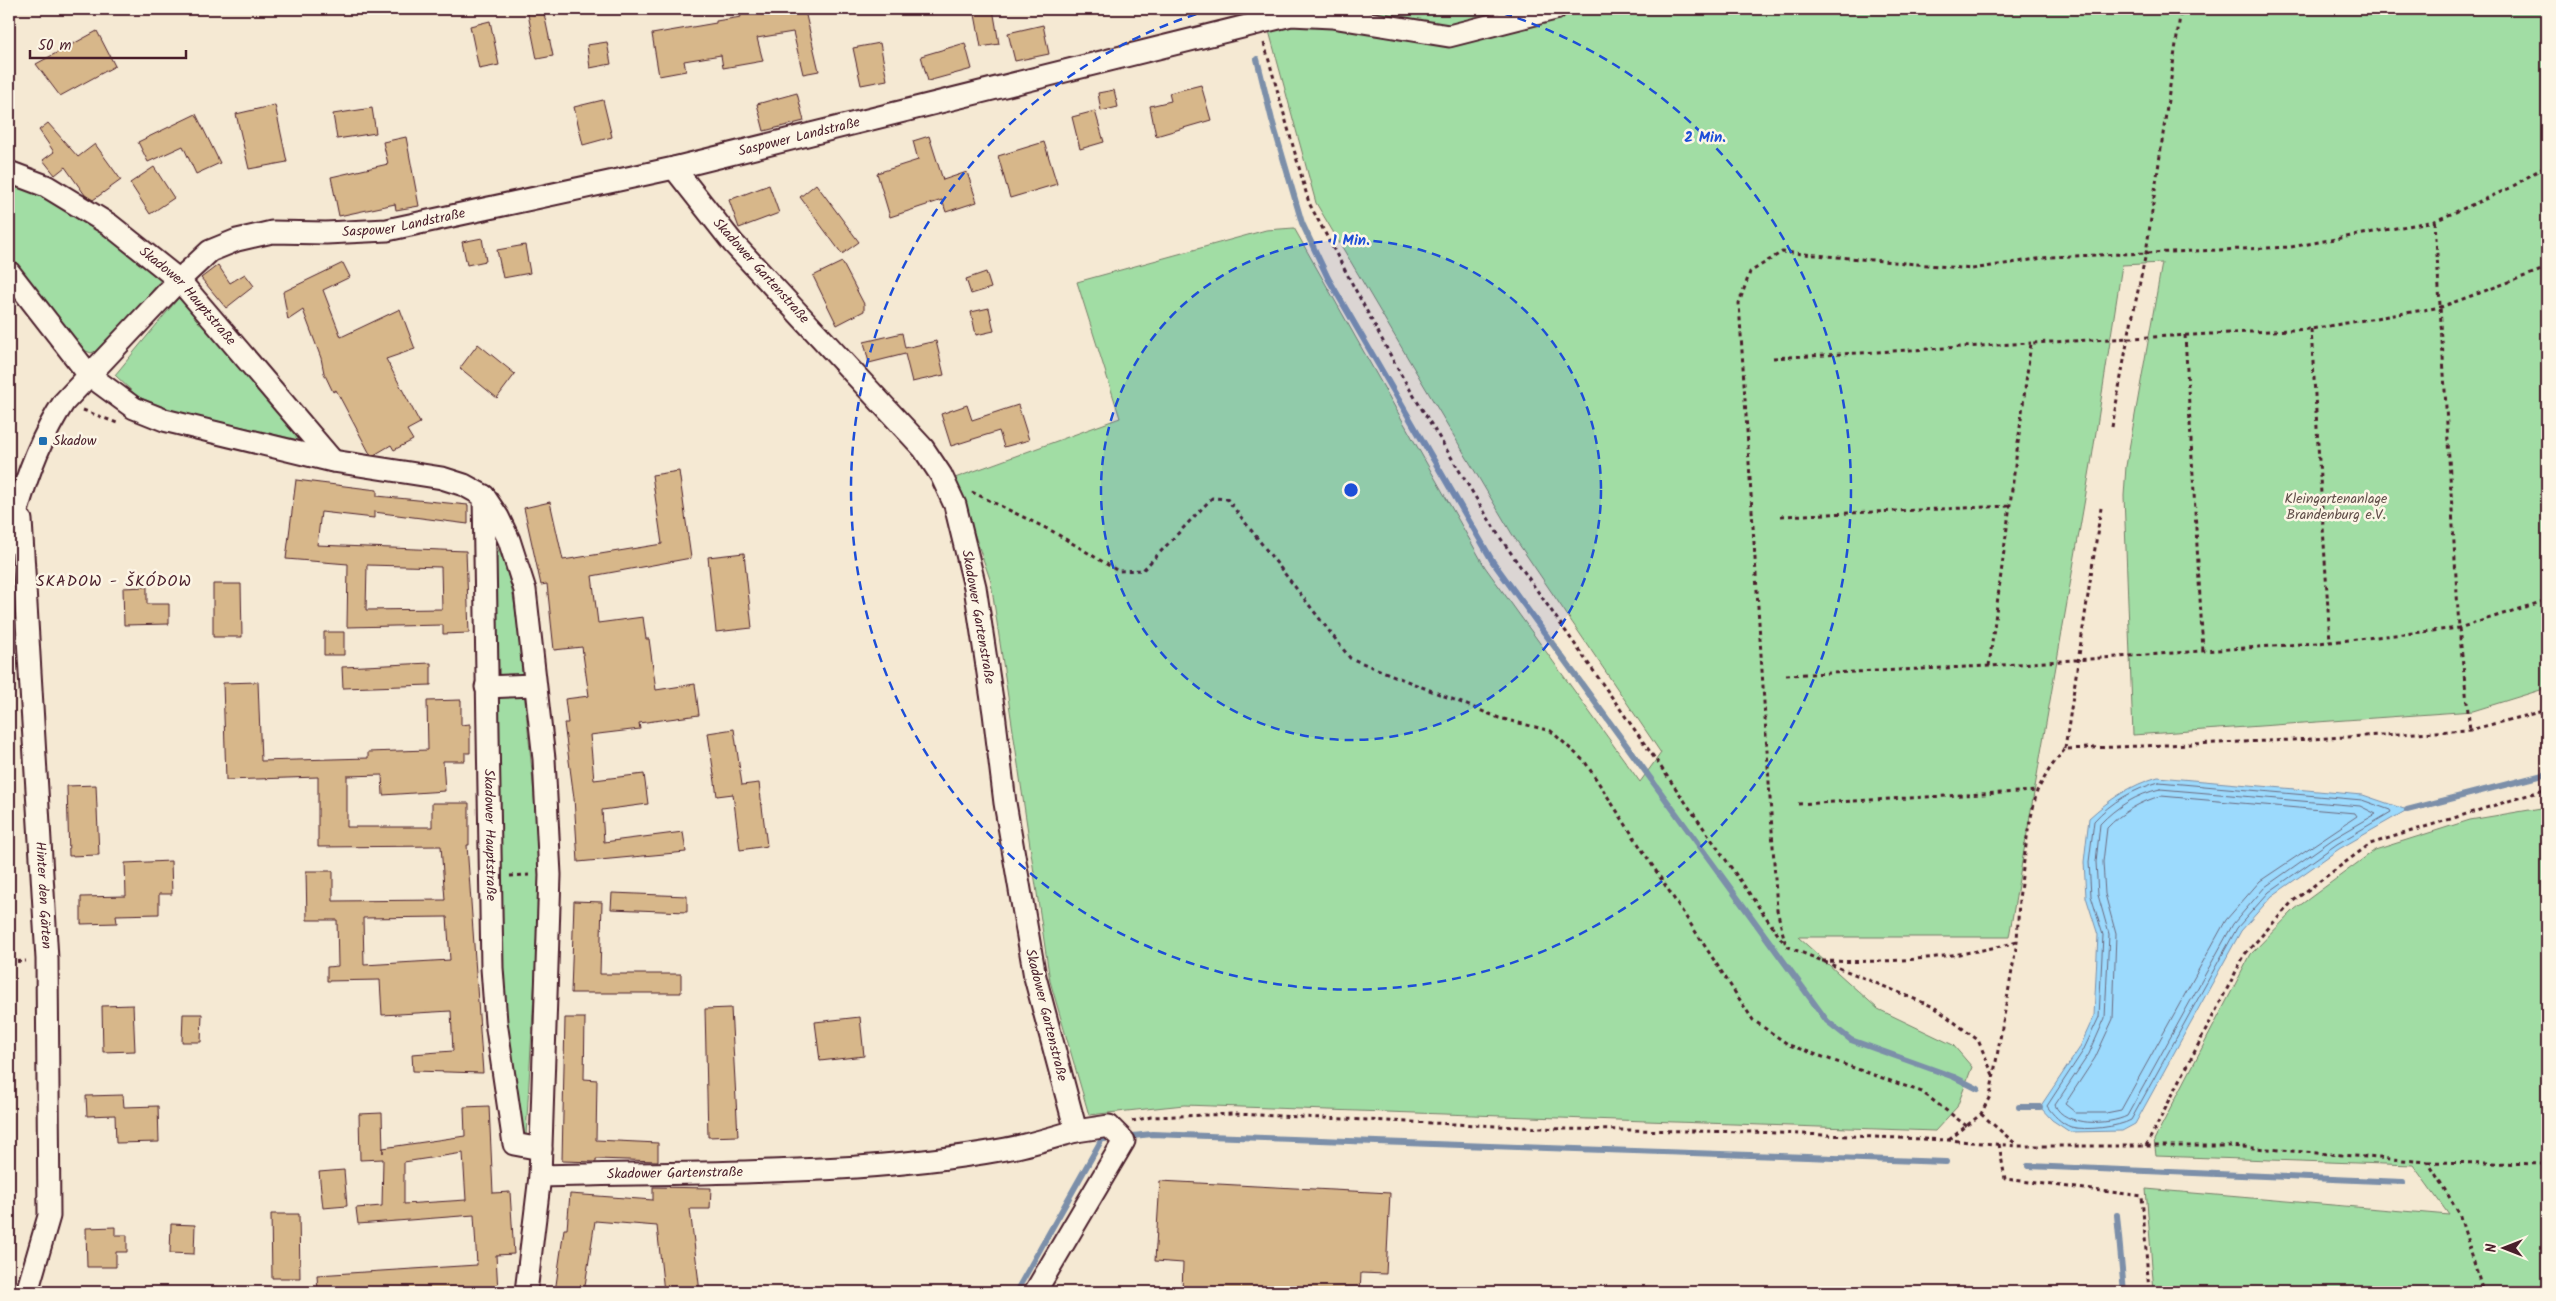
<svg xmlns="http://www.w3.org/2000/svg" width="2556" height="1301" font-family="Kalam,sans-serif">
	<rect width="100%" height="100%" fill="#f5e9d3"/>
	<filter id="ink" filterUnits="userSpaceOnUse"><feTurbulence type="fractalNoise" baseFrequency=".02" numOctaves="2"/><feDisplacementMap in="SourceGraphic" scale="10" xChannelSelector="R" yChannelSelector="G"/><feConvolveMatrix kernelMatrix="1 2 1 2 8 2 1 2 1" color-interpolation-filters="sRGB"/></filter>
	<g filter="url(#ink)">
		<!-- green -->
		<path fill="#a1dda4" stroke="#767e68" d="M1263 9H2547V688L2473 711 2133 735 2124 496 2126 466 2162 263 2122 265 2091 464 2009 937H1798L1878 1009 1953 1045 1972 1067 1957 1107 1935 1131 1184 1105 1089 1115 1050 981 991 582 955 478 1120 418 1077 282 1266 230 1294 228 1485 567 1640 782 1661 753 1512 534 1316 203Z
			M9 178 18 181 105 232 161 280 106 347 91 353 81 349 9 254Z
			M181 295 303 441 175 411 138 397 115 375Z
			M491 537C519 580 518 642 524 692 531 757 537 821 540 886L526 1136 519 1133 501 968Z
			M2547 807V1292H2154L2146 1189 2449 1215 2413 1165 2156 1156 2154 1140 2251 954 2295 909 2375 850 2470 820Z"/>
		<!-- water -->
		<path fill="#9cdafd" stroke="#7b8fa9" d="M2158 777 2363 795 2407 810 2339 849 2272 896 2241 931 2135 1124 2122 1131 2070 1132 2052 1120 2040 1107 2079 1049 2094 1016 2098 935 2086 897 2084 862 2089 818C2110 799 2131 785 2158 777Z"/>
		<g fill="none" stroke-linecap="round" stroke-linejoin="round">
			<!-- shore -->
			<path stroke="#6b6a7f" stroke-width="1" d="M2159 782 2362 800 2390 810 2391 812 2337 844 2269 892 2237 928 2131 1120C2119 1127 2085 1131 2071 1127 2062 1124 2052 1114 2047 1106L2083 1051 2099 1017 2103 935 2091 896 2089 862 2094 821C2111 802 2134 789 2159 782Z
				M2160 789 2360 806 2376 814 2333 839 2265 887 2233 924 2127 1116C2109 1125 2064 1127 2055 1105L2089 1054 2105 1018 2109 934 2098 895 2096 862 2100 824C2116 807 2137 794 2160 789Z
				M2161 796 2355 813 2357 816 2260 881 2226 920 2121 1110 2106 1113H2076L2065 1104 2095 1058 2113 1019 2116 934 2105 894 2103 862 2107 828C2121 813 2141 801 2161 796Z"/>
			<!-- stream -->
			<path stroke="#7b8fa9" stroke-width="6" d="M1257 59 1272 120 1302 223 1328 278 1493 562 1827 1021 1851 1040 1954 1077 1978 1089
				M2407 810 2547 774
				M2019 1107H2040
				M1133 1136 1152 1134 1946 1162
				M2028 1166 2403 1182
				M2117 1215 2124 1292
				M1016 1292 1102 1139H1105"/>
		</g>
		<!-- building -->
		<path fill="#d7b78a" stroke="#4a1f2b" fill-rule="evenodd" d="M527 9H543L553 56 537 59Z
			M757 9H784L785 16 805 11 819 71 803 74 793 32 757 38 763 61 723 68 721 55 684 61 686 71 659 76 652 34 716 23V21L741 17 740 12Z
			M974 9H993L999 44 981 47Z
			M490 21 499 65 479 69 470 26Z
			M1043 25 1049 54 1015 61 1008 33Z
			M97 31 115 66 60 96 36 64Z
			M607 42 611 64 590 68 587 45Z
			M880 43 887 80 861 85 853 48Z
			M965 43 972 69 928 81 921 56Z
			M1201 85 1211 120 1156 136 1150 106 1171 101 1169 93Z
			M1114 90 1118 107 1101 111 1098 93Z
			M797 93 804 121 764 131 757 104Z
			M603 100 612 137 583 145 574 107Z
			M275 105 287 162 249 169 236 114Z
			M372 108 376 133 337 139 333 114Z
			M1095 111 1104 142 1080 149 1072 117Z
			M196 114 220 163 196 174 183 146 148 162 138 142Z
			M48 123 78 157 95 144 121 180 93 200 85 195 65 167 55 175 43 160 54 152 39 130Z
			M929 136 943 180 967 172 977 202 946 212 942 200 890 217 877 173 918 160 913 141Z
			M406 137 419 206 396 210 395 204 339 216 331 177 388 164 383 142Z
			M1044 142 1057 184 1010 198 998 156Z
			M154 167 174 198 150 214 130 183Z
			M816 184 859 242 842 254 800 197Z
			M769 185 779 213 739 228 729 200Z
			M482 238 486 261 467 265 462 242Z
			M525 245 530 273 503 278 497 250Z
			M842 262 864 304V311L837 325 813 276Z
			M343 263 350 277 323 290 341 337 400 309 415 349 386 359 420 423 407 430 413 440 394 450 391 445 374 455 370 454 336 390 333 392 324 373 321 358 303 310 288 320 283 292Z
			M218 265 230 283 245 274 254 286 226 308 201 278Z
			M986 272 991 288 971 294 966 279Z
			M989 308 994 331 976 335 971 312Z
			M902 333 905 348 936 341 944 375 912 382 905 354 869 363 864 342Z
			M478 344 515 374 497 398 460 368Z
			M967 405 972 420 1018 405 1029 440 1004 447 999 431 951 446 941 414Z
			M679 471 691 558 592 576 598 623 643 617 646 639H649L656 690 695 684 699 715 639 723 640 729 590 735 594 780 644 774 648 804 602 810 604 842 683 832 686 852 578 862 574 798 564 723H568L565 699 589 696 582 647 554 650 547 584 541 585 524 508 550 502 563 560 662 544 652 475Z
			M296 480 377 490V496L468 505V524L374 512V518L321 512 317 545 466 551 469 633 443 634V625L347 627 348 564 286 559ZM367 565 441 567 442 609 366 610Z
			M744 553 752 628 716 632 708 557Z
			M213 584H241L242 637H213Z
			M147 587V604H169V624L124 625 123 588Z
			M324 632H344V655H324Z
			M431 663V685L343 688 342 667Z
			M258 682 261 761 368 758V752L428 750 427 701 461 700V725L470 724V753H465V761H443L445 791 383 795 382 775 347 776V827H432V803H469V845H467L483 1073 413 1071 412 1054 453 1051 451 1011 382 1015 380 980 327 981V967L338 966 337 920H307L306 871H333V901L445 900 441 846 318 847V777L226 780 223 683ZM447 917 450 960 364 965 363 918Z
			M734 729 742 785 759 783 767 846 740 850 733 794 717 796 708 733Z
			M96 785 99 855 69 856 67 786Z
			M171 861 172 894H159V914L116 915 117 923 81 924V897L126 896 125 863Z
			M612 893 687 896V912L611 909Z
			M574 901 602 902 600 974H681V993H571Z
			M133 1005 135 1051 103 1052 102 1006Z
			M731 1008 738 1136 708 1137 705 1009Z
			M183 1014H202L201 1042H182Z
			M860 1017 864 1056 820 1061 815 1022Z
			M565 1018H585L584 1079 597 1080 596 1140 658 1143V1161L596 1159V1162L562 1161Z
			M123 1095 124 1107 158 1106 159 1142 116 1143 115 1115 87 1116 86 1096Z
			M489 1106 493 1193 510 1192 514 1254 496 1255 498 1292H318L317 1275 477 1265 474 1215 358 1224 356 1208 382 1206 383 1159 360 1160 359 1114 382 1113 383 1153V1148L465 1136 464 1107ZM463 1153 466 1200 404 1204V1162Z
			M344 1170 347 1206 323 1208 319 1172Z
			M1160 1181 1390 1193 1386 1274 1361 1273 1360 1292H1182L1183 1263 1155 1261Z
			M653 1187 711 1188 710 1209H690L700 1292H664L657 1226 595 1221 584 1292H555L564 1229H567L570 1194 653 1200Z
			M271 1214H299L300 1278H272Z
			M171 1224 195 1225 194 1254 170 1253Z
			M115 1227V1235H127V1252H116V1267H87L86 1228Z"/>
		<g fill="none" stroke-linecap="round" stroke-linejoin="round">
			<defs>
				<g id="minor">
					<path id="s1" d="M9 172 46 186 110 225 179 280 333 461"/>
					<path d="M9 272 89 375 134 408 164 420 333 461 442 478 464 485 484 496 498 517 509 540 525 590 544 759 550 875 540 1176 526 1292"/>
					<path id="s2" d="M484 496 492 968 496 1022 514 1144 541 1149"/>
					<path id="s3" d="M21 520 47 959 49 1216 27 1292"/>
					<path id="s4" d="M9 543C20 494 36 444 64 402L179 280 210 251 237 240 272 232 326 233 387 230 674 168 1291 15 1332 17 1449 36 1555 9"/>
					<path d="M486 687 534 685"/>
					<path id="s5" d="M540 1176C696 1171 853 1177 1006 1149 1030 1145 1053 1137 1076 1131L1035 977 1005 803 994 713 975 587 955 505 941 475 923 448 733 243 674 168"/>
					<path d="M1035 1292 1124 1141 1109 1126 1076 1131"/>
				</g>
			</defs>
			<!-- minor casing -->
			<use href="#minor" stroke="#4a1f2b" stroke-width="25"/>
			<!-- path -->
			<path stroke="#4a1f2b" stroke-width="3" stroke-dasharray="4 4" stroke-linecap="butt" d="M1264 43 1309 203 1400 373 1499 536 1784 943
				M2435 221 2459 628 2470 730
				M2311 329 2330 642
				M2185 335 2203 651
				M1773 358 2031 343
				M83 410 117 423
				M2112 427 2128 338 2146 253 2181 9
				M972 492 1052 531 1118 571 1143 570 1212 498 1227 499 1350 658 1499 718 1551 731 1585 762 1753 1020 1789 1045 1922 1092 1968 1127
				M1781 516 2010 506
				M1989 666 2031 343 2311 329 2441 307 2547 268
				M1786 675 1989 666 2330 642 2459 628 2547 600
				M2065 749 2101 508
				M1798 804 2037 791
				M510 876 529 875
				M1822 961C1888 963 1953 959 2017 942
				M9 962 26 961
				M1993 1075 1978 1040 1934 1007 1786 946 1777 910 1739 303 1750 272 1782 252 1972 269 2050 257 2291 247 2435 221 2510 188 2547 165
				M1981 1114 2017 1145
				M1132 1121 1151 1117 1235 1114 1563 1129 1752 1132 1948 1140 2017 1146H2230L2428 1162 2459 1213 2483 1292
				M1949 1140 1981 1114 1990 1096 2017 942 2019 899 2028 830 2037 791 2050 768 2065 749 2293 740 2470 730 2547 710
				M1999 1144 2005 1179 2142 1196 2149 1292
				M2146 1146 2245 954 2293 901 2370 844 2547 789
				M2428 1162 2547 1164"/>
			<!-- minor -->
			<use href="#minor" stroke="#fcf5e5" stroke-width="21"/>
		</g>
	</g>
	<!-- distance rings -->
	<circle cx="1351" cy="490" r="250" fill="#1d4ed8" fill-opacity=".12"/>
	<g fill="none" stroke="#1d4ed8" stroke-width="2.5" stroke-dasharray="9 6">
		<circle cx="1351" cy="490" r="250"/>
		<path d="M1489 9A500 500 0 1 1 1213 9"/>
	</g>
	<!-- markers -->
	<rect fill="#1f6fb2" stroke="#fcf5e5" stroke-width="2" x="38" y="436" width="10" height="10" rx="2.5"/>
	<g text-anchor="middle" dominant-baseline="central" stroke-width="5" stroke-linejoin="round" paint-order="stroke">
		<!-- street labels -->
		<g font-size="14" fill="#4a1f2b" stroke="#fcf5e5">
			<text stroke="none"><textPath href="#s4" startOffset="965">Saspower Landstraße</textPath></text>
			<text stroke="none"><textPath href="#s4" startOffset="560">Saspower Landstraße</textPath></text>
			<text transform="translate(761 271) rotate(48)">Skadower Gartenstraße</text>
			<text stroke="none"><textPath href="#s1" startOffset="220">Skadower Hauptstraße</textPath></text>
			<text transform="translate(978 617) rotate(80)">Skadower Gartenstraße</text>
			<text stroke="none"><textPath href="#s2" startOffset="339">Skadower Hauptstraße</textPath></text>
			<text stroke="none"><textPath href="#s3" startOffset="376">Hinter den Gärten</textPath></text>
			<text transform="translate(1046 1015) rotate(76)">Skadower Gartenstraße</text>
			<text stroke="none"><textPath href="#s5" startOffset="135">Skadower Gartenstraße</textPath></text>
		</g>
		<!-- poi labels -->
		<g font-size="14" fill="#4a1f2b" stroke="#fcf5e5" text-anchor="start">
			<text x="53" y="441">Skadow</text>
		</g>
		<!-- park labels -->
		<g font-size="14" fill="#604e49" stroke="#fcf5e5">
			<text x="2336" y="499">Kleingartenanlage<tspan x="2336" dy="16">Brandenburg e.V.</tspan></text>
		</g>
		<!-- quarter labels -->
		<g font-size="16" letter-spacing="1" fill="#4a1f2b" stroke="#fcf5e5">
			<text x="114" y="581">SKADOW - ŠKÓDOW</text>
		</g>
	</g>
	<circle cx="1351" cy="490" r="8" fill="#1d4ed8" stroke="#fcf5e5" stroke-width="2.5"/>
	<g font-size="15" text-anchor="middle" font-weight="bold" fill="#1d4ed8" stroke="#fcf5e5" stroke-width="5" stroke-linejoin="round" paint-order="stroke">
		<text x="1705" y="142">2 Min.</text>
		<text x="1351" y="245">1 Min.</text>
	</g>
	<!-- margin -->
	<rect width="2556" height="1301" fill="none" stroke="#fcf5e5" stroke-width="30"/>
	<rect x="15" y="15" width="2526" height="1271" fill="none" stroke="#4a1f2b" stroke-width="2" filter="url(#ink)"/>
	<!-- north arrow -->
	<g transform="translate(2504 1248) rotate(270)" stroke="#fcf5e5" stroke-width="4" paint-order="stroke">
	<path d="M0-4L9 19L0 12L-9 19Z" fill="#4a1f2b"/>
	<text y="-8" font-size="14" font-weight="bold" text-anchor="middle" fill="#4a1f2b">N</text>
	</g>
	<!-- scale -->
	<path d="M30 50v8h156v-8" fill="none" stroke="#4a1f2b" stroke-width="2.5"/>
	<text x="38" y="50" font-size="15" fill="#4a1f2b" stroke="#fcf5e5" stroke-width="4" paint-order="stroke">50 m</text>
</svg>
